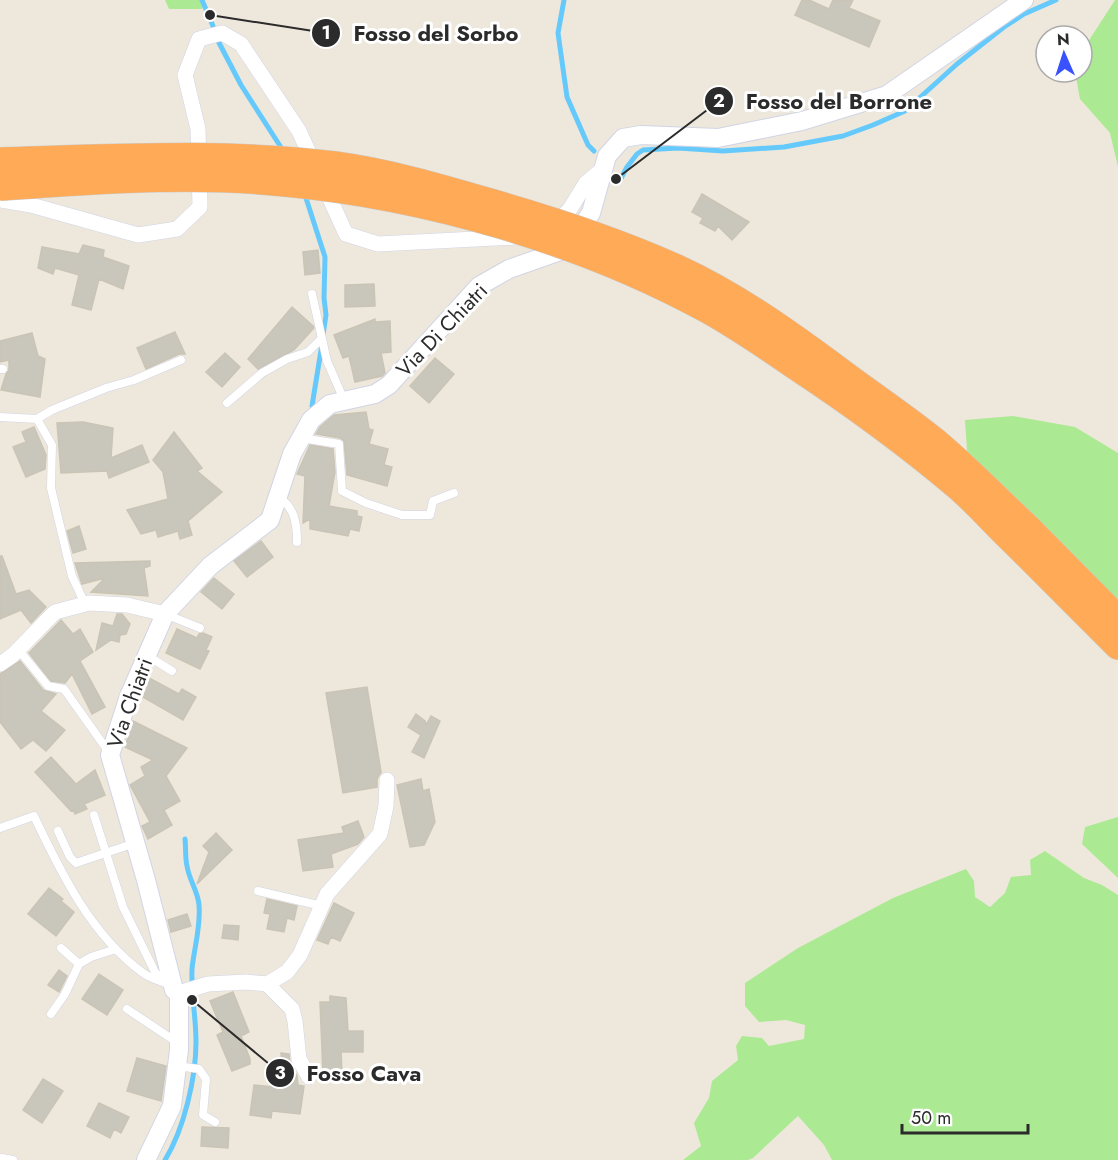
<svg xmlns="http://www.w3.org/2000/svg" width="1118" height="1160" font-family="Jost,sans-serif">
	<rect width="100%" height="100%" fill="#eee8dc"/>
	<!-- green -->
	<path fill="#abea93" d="M165 0H204L202 9H169Z
		M1115 0H1118V167L1110 133 1080 99 1075 72H1082V51Z
		M1013 416 1075 427 1118 453V600L968 465 965 420Z
		M1118 796V878L1082 844 1085 827 1118 817Z
		M1045 851 1084 878 1102 885 1118 895V1160H832L824 1145 798 1116 753 1158 748 1160H683L701 1146 694 1123 709 1098 712 1081 738 1060 736 1046 742 1036 762 1038 769 1046 804 1039 805 1025 786 1020 759 1022 745 1006V983L798 948 893 898 966 869 974 881 975 897 990 907 1005 893 1011 877 1031 875 1030 860Z"/>
	<g fill="none" stroke-linecap="round" stroke-linejoin="round">
		<!-- stream -->
		<path stroke="#65cafb" stroke-width="5" d="M202 0 213 26
			M564 0 558 33 567 97 588 145 594 151
			M216 37 241 85 284 152
			M616 179 619 182 627 167 637 154 643 150 678 148 723 151 784 147 843 136 873 125 905 111 957 64 1004 27 1024 14 1056 0
			M305 195 325 257 324 298 326 315 323 335
			M312 406 322 344
			M165 1160C184 1129 196 1078 196 1042 196 1017 191 994 192 969 194 948 201 927 199 905 198 891 189 880 187 866 185 858 186 848 185 839"/>
	</g>
	<!-- building -->
	<path fill="#c9c6bb" stroke="#cac4b5" stroke-width="1.5" d="M802 0H809L829 9 833 0H853L849 8 880 21 869 47 795 15Z
		M702 194 749 222 732 240 718 226 715 231 700 223 703 218 692 212Z
		M83 245 104 250 103 257 129 266 123 289 99 279 91 310 72 305 79 275 55 268 53 274 38 268 42 247 79 254Z
		M318 250 320 273 305 275 303 252Z
		M374 284 375 306 345 307V285Z
		M292 307 313 326 314 328 294 350 258 369 248 359Z
		M375 319V322L390 321 391 352 381 353 385 373 382 376 355 382 349 356 343 358 334 335Z
		M175 332 185 354H179L146 369 137 348Z
		M32 333 38 356 45 359 40 397 1 390 6 374 9 370V360L0 362V341Z
		M225 353 240 367 222 387 206 372Z
		M435 358 454 374 429 403 410 386Z
		M366 412 369 429 373 430 369 444 388 449 384 465 392 467 387 486 347 475 344 441 340 438 316 434 320 427 334 415Z
		M83 422 113 428 111 458 142 445 149 462 109 478 107 471 61 473 57 423Z
		M34 427 46 455 45 469 26 477 13 447 26 442 22 432Z
		M174 432 202 468 197 471 222 492 188 521 192 535 180 539 178 531 158 537 156 530 141 534 127 510 168 499 163 472 153 460Z
		M310 445 333 449 335 472 329 506 357 511V516L362 517 359 531 350 529 348 536 310 529V519L303 523 305 476 297 474Z
		M79 526 86 549 73 553 67 531Z
		M261 541 273 557 247 577 234 561Z
		M0 556H2L16 594 29 590 46 607 31 623 21 610 0 619Z
		M150 561V566L144 568 148 596 91 592 105 578 82 584 75 563Z
		M214 578 234 594 222 609 201 592Z
		M117 614H122L130 624 126 634 120 635 119 642 111 640 96 650 102 623 113 626Z
		M61 620 73 634 80 629 93 652 80 661 105 707 92 714 72 674 65 683 51 681 29 653Z
		M177 629 197 638 199 634 203 633 212 637 206 650 209 651 200 669 166 653Z
		M20 661 43 690 56 694 41 711 65 730 46 751 33 740 21 749 0 722V674Z
		M149 678 179 694 182 689 196 697 183 720 141 696Z
		M367 687 381 772 377 779V787L343 793 326 693Z
		M416 714 425 721 426 725 431 716 440 721 424 758 412 752 421 735 408 727Z
		M133 721 187 748 166 776 180 801 164 810 172 825 148 839 142 826 150 822 130 785 145 776 141 767 153 760 125 747Z
		M51 757 76 784 95 770 105 795 84 804 87 809 75 814 73 810 71 811 35 772Z
		M421 779 423 791 429 789 435 822 424 845 410 847 397 785Z
		M358 821 364 837 358 844 331 854 333 867 303 871 298 840 344 833 342 827Z
		M216 833 232 850 197 884 209 852 203 846Z
		M49 888 63 899 61 901 74 912 56 936 28 914Z
		M267 899 297 906 294 920 287 918 284 932 267 929 270 914 264 913Z
		M334 903 354 913 340 941 331 937 328 944 317 940Z
		M187 914 191 926 171 932 168 920Z
		M224 925 239 926 238 940 222 938Z
		M59 970 67 976 59 992 48 985Z
		M99 974 123 990 107 1015 82 999Z
		M233 992 249 1032 241 1036 250 1059V1064L232 1071 217 1035 223 1032 210 1001Z
		M330 996 346 998 348 1031H363V1052H341L342 1075H323L320 1002H330Z
		M281 1053 289 1054 290 1063 297 1076 298 1085 304 1086 300 1114 272 1111 271 1118 250 1115 254 1085 284 1088Z
		M137 1058 166 1066 161 1101 127 1091Z
		M43 1079 63 1091 42 1123 23 1110Z
		M99 1103 129 1117 121 1133 114 1129 110 1138 87 1126Z
		M202 1127 229 1128 228 1148 201 1146Z"/>
	<g fill="none" stroke-linecap="round" stroke-linejoin="round">
		<defs>
			<path id="service" d="M312 294 327 361 344 400
				M0 369H3
				M227 403 262 373 287 359 308 352 321 339
				M0 417 37 419 52 410 106 388 134 380 181 360
				M37 419 52 445 51 488 72 576 85 604
				M301 438 339 444 342 491 366 503 402 515H430L433 501 454 493
				M278 497C295 507 297 524 297 542
				M165 614 200 628
				M18 649 48 686 64 689 108 751
				M148 656 172 671
				M94 815 123 907 155 972 164 981
				M0 828 34 816C61 873 91 935 143 973 150 978 160 981 168 984
				M58 831 70 857 76 863 135 843
				M258 891 322 906
				M61 948 79 964
				M127 1009 178 1043
				M51 1014 65 994 79 964 91 957 116 949
				M177 1066 199 1069 206 1079 203 1115 215 1122
				M2 1158 13 1160"/>
			<path id="minor" d="M0 200 31 205 138 235 177 229 200 207 198 129 185 75 199 39 222 33 241 44 299 131 346 234 378 244 517 237
				M553 226 570 209 586 183 605 167
				M0 664 13 655 55 612 89 603 127 605 165 614
				M267 984 292 1009 295 1021 299 1059 309 1077
				M179 993 208 984 246 982 267 984 287 972 300 955 327 894 380 834 386 806 387 780"/>
			<path id="tertiary" d="M146 1160 172 1106 179 1050V993L174 990 146 880 110 755 129 696 165 614 210 566 270 520 292 454 311 420 330 404 375 394 389 385 479 286 509 269 566 249 591 213 607 156 623 138 641 135 718 138 802 121 887 95 1024 0"/>
			<path id="motorway" d="M1028 528 1118 619
				M1013 541 1118 646"/>
		</defs>
		<!-- service casing -->
		<use href="#service" stroke="#d1d4e5" stroke-width="9"/>
		<!-- minor casing -->
		<use href="#minor" stroke="#d1d4e5" stroke-width="16"/>
		<!-- tertiary casing -->
		<use href="#tertiary" stroke="#d1d4e5" stroke-width="20"/>
		<!-- motorway casing -->
		<use href="#motorway" stroke="#ccc" stroke-width="28"/>
		<!-- service -->
		<use href="#service" stroke="#fff" stroke-width="8"/>
		<!-- minor -->
		<use href="#minor" stroke="#fff" stroke-width="15"/>
		<!-- tertiary -->
		<use href="#tertiary" stroke="#fff" stroke-width="18"/>
		<!-- motorway -->
		<use href="#motorway" stroke="#ffaa57" stroke-width="27"/>
		<defs>
			<path id="motorway-bridge" d="M0 161C112 158 224 151 335 165 387 172 439 187 490 202 553 220 617 241 677 268 734 294 786 331 836 368 869 393 904 416 936 442 968 469 997 499 1028 528
				M0 187C95 181 190 173 285 183 426 196 581 241 706 309 737 326 766 346 795 366 851 403 906 443 957 486 977 503 994 523 1013 541"/>
		</defs>
		<!-- motorway-bridge casing -->
		<use href="#motorway-bridge" stroke="#ccc" stroke-width="28" stroke-linecap="butt"/>
		<!-- motorway-bridge -->
		<use href="#motorway-bridge" stroke="#ffaa57" stroke-width="27"/>
	</g>
	<g text-anchor="middle" dominant-baseline="central" stroke-width="6" stroke-linejoin="round" paint-order="stroke">
		<!-- street labels -->
		<g font-size="21" fill="#2b2b2b" stroke="#fff">
			<text transform="translate(442 330) rotate(-46)">Via Di Chiatri</text>
			<text transform="translate(130 703) rotate(-70)">Via Chiatri</text>
		</g>
	</g>
	<!-- callouts -->
	<path fill="none" stroke="#2b2b2b" stroke-width="2" d="M210 15L326 33M616 179L719 101M192 1000L280 1073"/>
	<g fill="#2b2b2b" stroke="#fff" stroke-width="2">
		<circle cx="210" cy="15" r="6"/>
		<circle cx="616" cy="179" r="6"/>
		<circle cx="192" cy="1000" r="6"/>
		<circle cx="326" cy="33" r="15"/>
		<circle cx="719" cy="101" r="15"/>
		<circle cx="280" cy="1073" r="15"/>
	</g>
	<g font-size="18" text-anchor="middle" font-weight="bold" fill="#fff">
		<text x="326" y="39">1</text>
		<text x="719" y="107">2</text>
		<text x="280" y="1079">3</text>
	</g>
	<g font-size="22" text-anchor="middle" font-weight="bold" fill="#2b2b2b" stroke="#fff" stroke-width="6" stroke-linejoin="round" paint-order="stroke">
		<text x="436" y="41">Fosso del Sorbo</text>
		<text x="839" y="109">Fosso del Borrone</text>
		<text x="364" y="1081">Fosso Cava</text>
	</g>
	<!-- north arrow -->
	<g transform="translate(1064 54) rotate(357)"><circle r="28" fill="#ffffff" stroke="#aaaaaa" stroke-width="1.5"/>
	<path d="M0-4.5L10 22L0 15L-10 22Z" fill="#3951ff"/>
	<text y="-9" font-size="16" font-weight="bold" text-anchor="middle" fill="#2b2b2b">N</text>
	</g>
	<!-- scale -->
	<path d="M902 1124v9h126v-9" fill="none" stroke="#2b2b2b" stroke-width="3"/>
	<text x="911" y="1124" font-size="18" fill="#2b2b2b" stroke="#ffffff" stroke-width="4.5" paint-order="stroke">50 m</text>
</svg>
